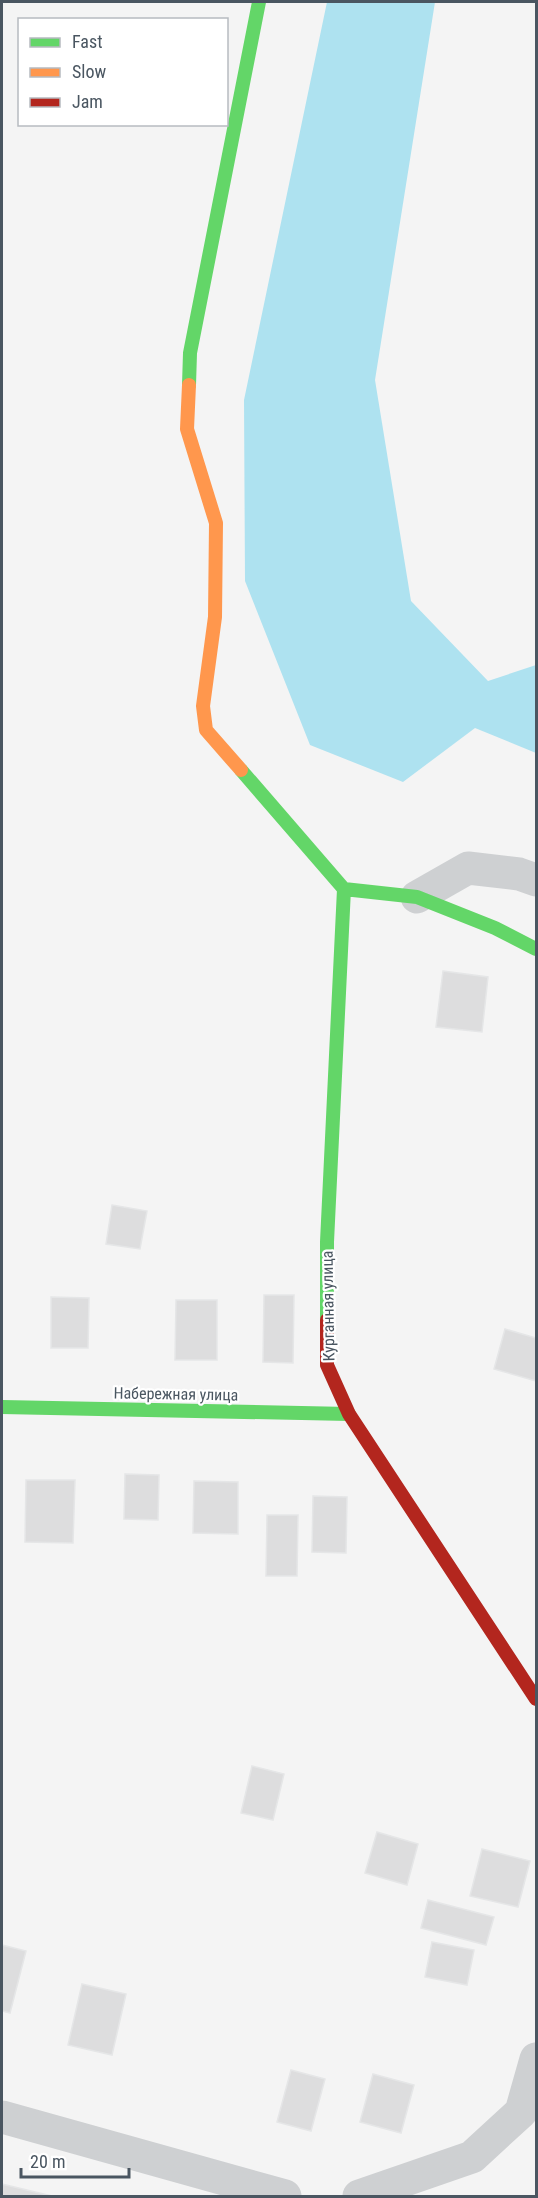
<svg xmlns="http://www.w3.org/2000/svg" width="538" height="2198" viewBox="0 0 538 2198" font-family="'Roboto Condensed',sans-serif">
<rect width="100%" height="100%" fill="#f4f4f4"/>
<!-- water -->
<path fill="#aee2f0" d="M327,2H435L375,380L411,601L488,681L536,665V753L475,728L403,782L310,745L245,581L244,400Z"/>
<!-- building -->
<path fill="#ddddde" stroke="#e5e6e7" stroke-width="1.5" d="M443,971L488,977L482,1032L436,1027Z
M112,1205L147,1211L140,1249L106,1244Z
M264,1295H294L293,1363L263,1362Z
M51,1297L89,1298L88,1348H51Z
M176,1300H217V1360H175Z
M505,1329L536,1338V1381L494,1369Z
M125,1474L159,1475L158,1520L124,1519Z
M26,1480H75L73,1543L25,1542Z
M194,1481L238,1482V1534L193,1533Z
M313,1496L347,1497L346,1553L312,1552Z
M267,1515H298L297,1576H266Z
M252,1766L284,1774L273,1820L241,1813Z
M377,1832L418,1844L407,1885L365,1873Z
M482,1849L530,1861L518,1907L470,1896Z
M428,1900L494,1917L486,1945L421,1928Z
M432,1942L474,1950L467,1985L425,1977Z
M2,1945L26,1951L10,2013L2,2011Z
M82,1984L126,1994L112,2055L68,2045Z
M291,2070L325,2079L311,2131L277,2122Z
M373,2074L414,2085L401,2133L360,2122Z
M2,2184L52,2196H2Z"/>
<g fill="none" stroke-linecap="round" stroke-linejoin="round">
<!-- street -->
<path stroke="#ced0d2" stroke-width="33" d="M417,897L468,868L519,874L536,880
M2,2117L285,2196
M359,2196L472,2157L521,2112L536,2059"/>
<!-- fast -->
<path stroke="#63d668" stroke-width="14" d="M189,385L190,353L259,2
M241,770L344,889L417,897L495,928L536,949
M327,1320V1242L344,889
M2,1407L349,1414"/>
<!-- slow -->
<path stroke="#ff974d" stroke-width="14" d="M189,385L187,429L216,523L215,617L203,706L206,730L241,770"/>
<!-- jam -->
<path stroke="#b3261e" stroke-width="14" d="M327,1320V1365L349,1414L536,1699"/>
</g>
<g text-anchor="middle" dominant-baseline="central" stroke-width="4.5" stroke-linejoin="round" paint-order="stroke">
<!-- street labels -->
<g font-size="16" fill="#4a5661" stroke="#fff">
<text transform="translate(328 1306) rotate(-91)">Курганная улица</text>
<text transform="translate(176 1394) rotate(1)">Набережная улица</text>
</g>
</g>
<!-- border -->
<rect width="538" height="2198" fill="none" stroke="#4a5661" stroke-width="6"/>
<!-- legend -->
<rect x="18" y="18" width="210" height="108" fill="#ffffff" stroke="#b7bbc0" stroke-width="1.5"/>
<rect x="30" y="38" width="30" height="9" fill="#63d668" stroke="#b7bbc0" stroke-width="1.5"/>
<text x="72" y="48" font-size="18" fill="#4a5661">Fast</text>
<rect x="30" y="68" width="30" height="9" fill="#ff974d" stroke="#b7bbc0" stroke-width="1.5"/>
<text x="72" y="78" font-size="18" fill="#4a5661">Slow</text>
<rect x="30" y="98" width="30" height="9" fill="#b3261e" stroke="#b7bbc0" stroke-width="1.5"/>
<text x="72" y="108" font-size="18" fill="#4a5661">Jam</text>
<!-- scale -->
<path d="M21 2168v9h108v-9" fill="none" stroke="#4a5661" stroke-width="3"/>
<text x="30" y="2168" font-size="18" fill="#4a5661" stroke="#ffffff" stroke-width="4.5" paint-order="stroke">20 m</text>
</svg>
